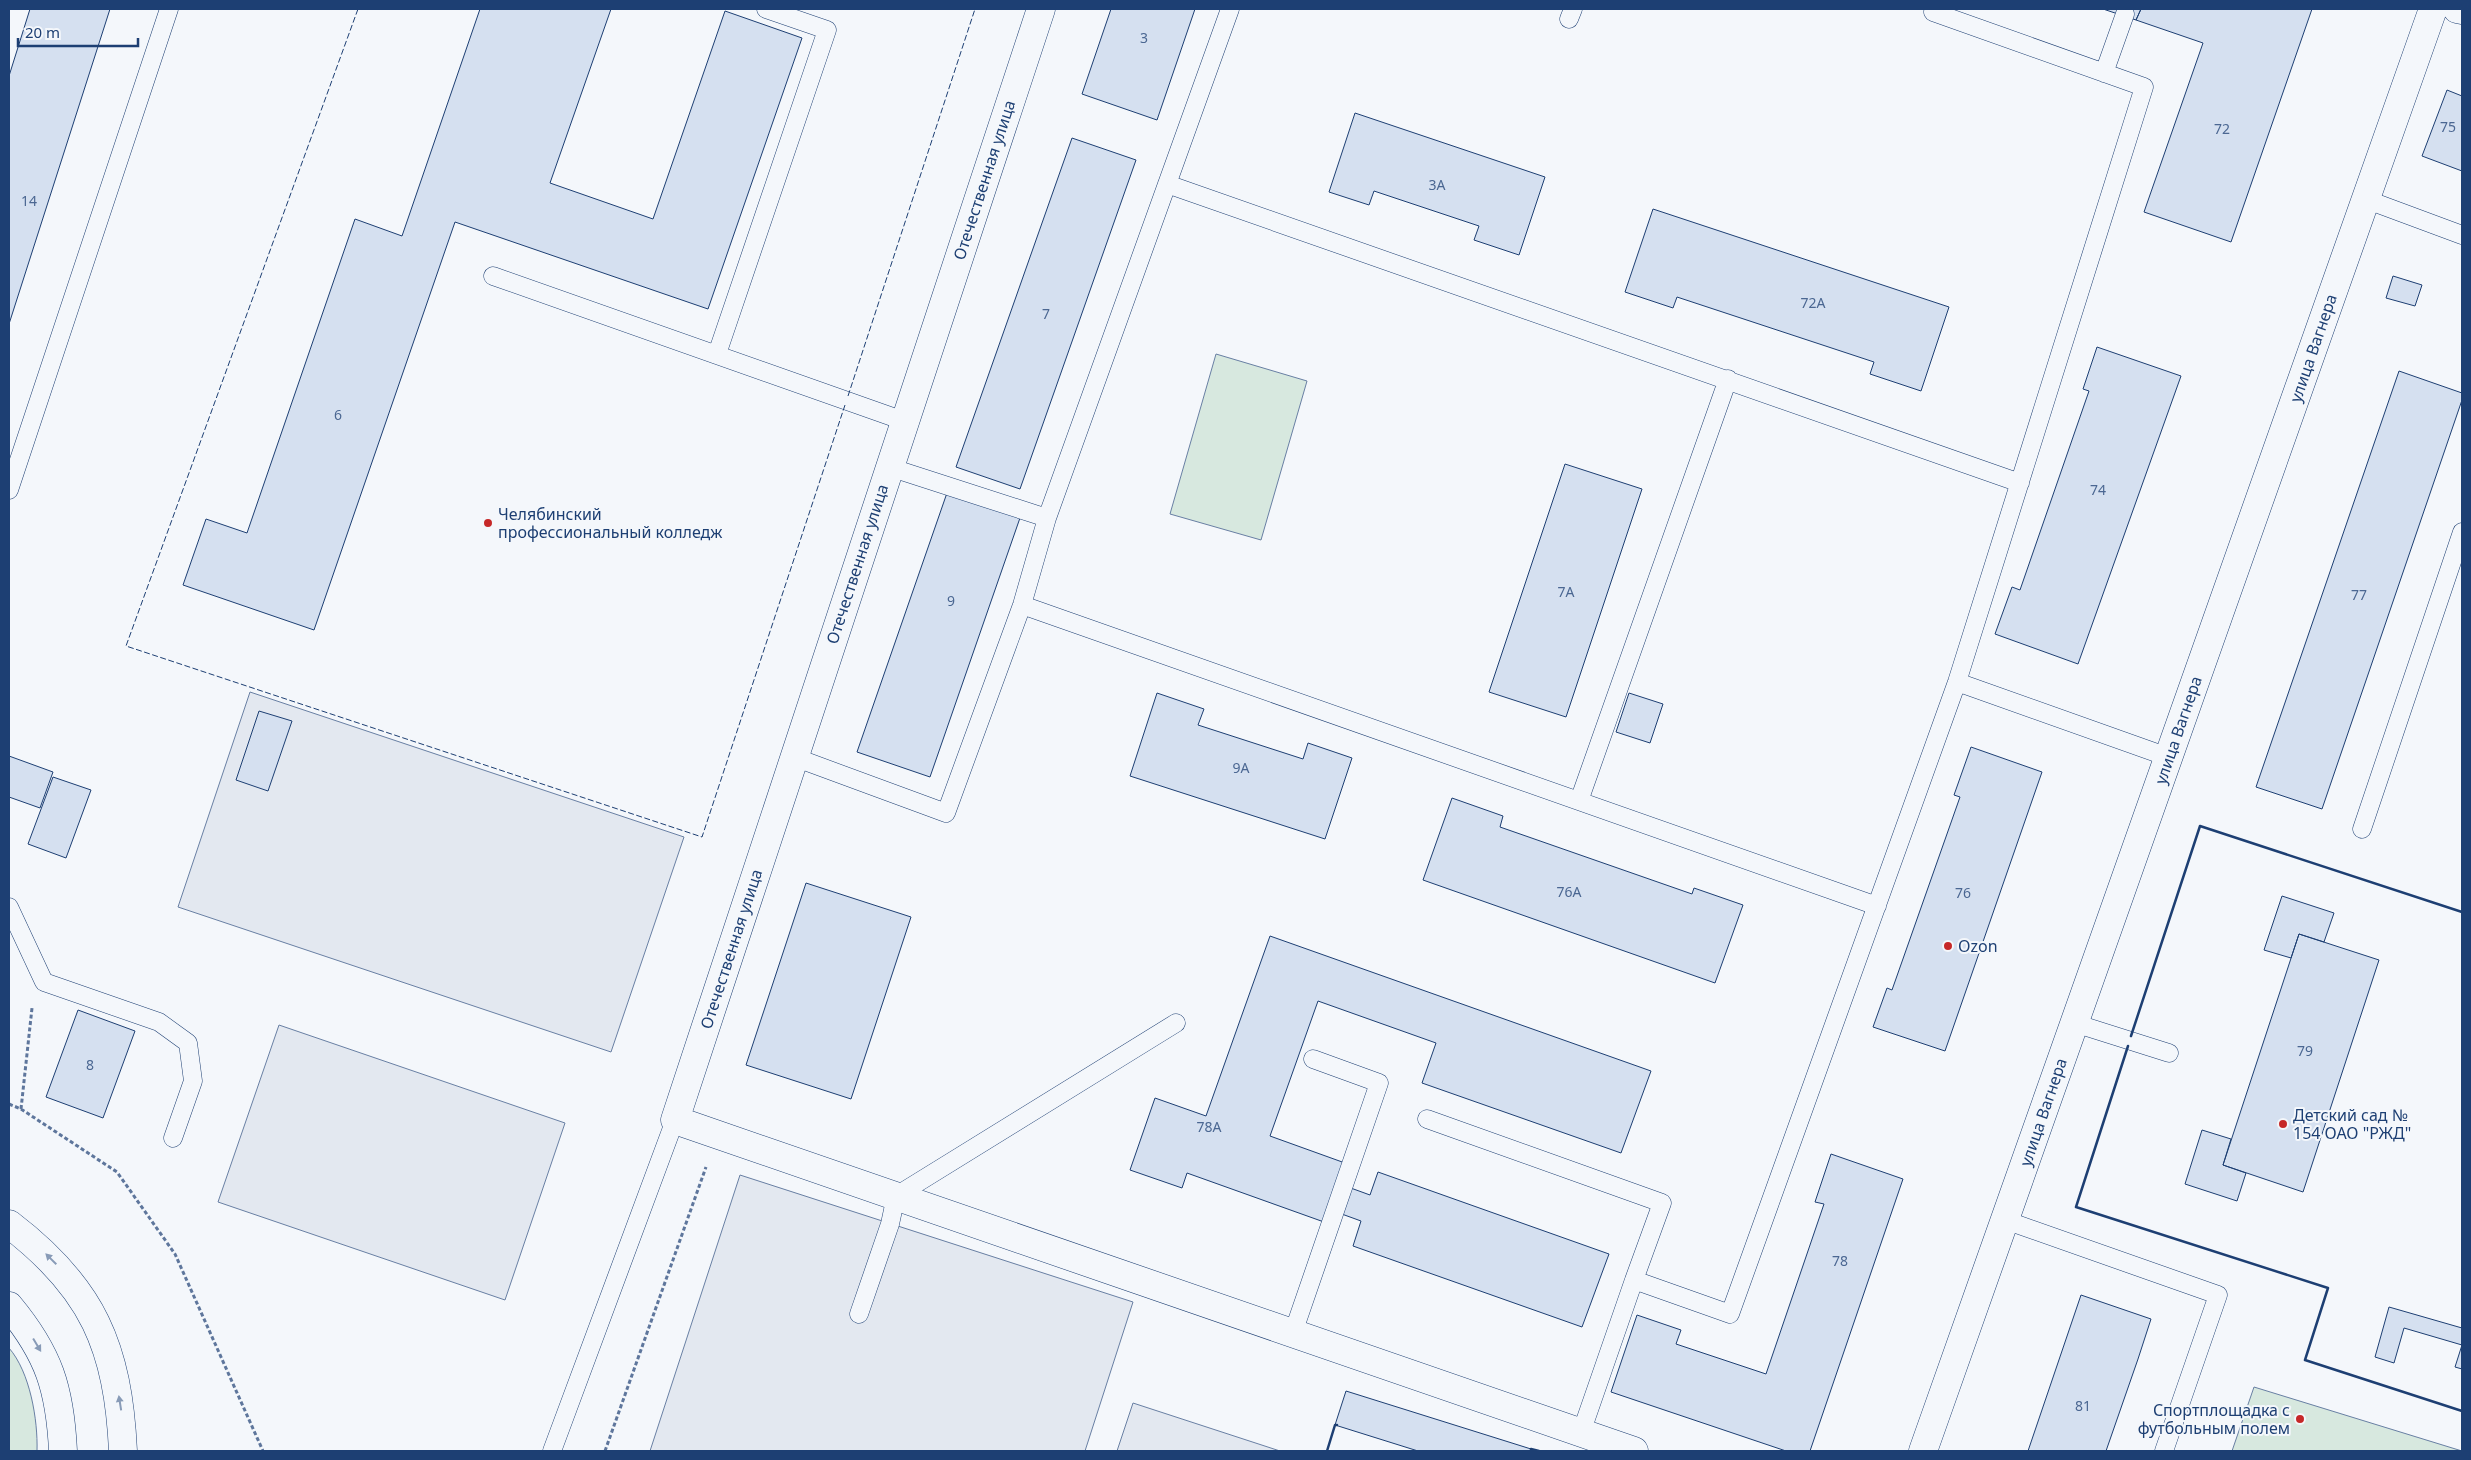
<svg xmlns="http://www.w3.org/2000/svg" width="2471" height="1460" viewBox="0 0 2471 1460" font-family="'Noto Sans',sans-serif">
<rect width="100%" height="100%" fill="#f4f7fb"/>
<!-- green -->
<path fill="#d7e8df" stroke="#687fa3" d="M1216,354L1307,381L1261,540L1170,514Z
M9,1348C30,1372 38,1420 37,1451H9Z
M2254,1387L2462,1451H2232Z"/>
<!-- parking -->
<path fill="#e3e8f0" stroke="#687fa3" d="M250,692L684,837L611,1052L178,907Z
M279,1025L565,1123L505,1300L218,1202Z
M740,1175L1133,1302L1085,1451H650Z
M1133,1403L1280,1451H1117Z"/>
<!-- building -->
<path fill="#d5e0f0" stroke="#1d3f73" d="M30,9H110L9,324V76Z
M480,9H611L550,183L653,219L725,11L802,38L708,309L455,222L314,630L183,585L206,519L247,533L355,219L402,236Z
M1111,9H1195L1157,120L1082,94Z
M2103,9H2141L2136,20Z
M2141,9H2312L2231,242L2144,212L2203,43L2136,20Z
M2447,90L2462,96V171L2422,156Z
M1355,113L1545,177L1519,255L1474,240L1479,226L1374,191L1369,205L1329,192Z
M1072,138L1136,160L1020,489L956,467Z
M1653,209L1949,307L1921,391L1870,374L1874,362L1677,297L1673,308L1625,292Z
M2393,276L2422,285L2415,306L2386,298Z
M2097,347L2181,376L2078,664L1995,634L2012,587L2020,590L2089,391L2083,389Z
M2399,371L2462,393V400L2322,809L2256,787Z
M1565,464L1642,489L1566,717L1489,692Z
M948,490L1021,515L930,777L857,752Z
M1157,693L1204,709L1198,725L1303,759L1308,743L1352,758L1325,839L1130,776Z
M1629,693L1663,704L1650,743L1616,732Z
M259,711L292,721L268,791L236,780Z
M1971,747L2042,772L1945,1051L1873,1027L1887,988L1892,990L1960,797L1954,795Z
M9,756L53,772L40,808L9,797Z
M53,777L91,790L66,858L28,844Z
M1452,798L1503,816L1500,827L1692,894L1694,888L1743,905L1715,983L1423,880Z
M806,883L911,917L851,1099L746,1065Z
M2282,896L2334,913L2324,942L2299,934L2291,958L2264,950Z
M2299,934L2379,960L2303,1192L2223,1165Z
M1270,936L1651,1071L1621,1153L1422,1083L1436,1043L1318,1001L1270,1136L1345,1163L1337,1183L1370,1195L1378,1172L1609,1254L1582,1327L1353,1246L1361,1221L1328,1209L1324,1222L1187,1173L1182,1188L1130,1170L1155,1098L1206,1116Z
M78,1010L135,1031L103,1118L46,1097Z
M2202,1130L2231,1139L2223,1165L2246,1173L2237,1201L2185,1184Z
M1831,1154L1903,1179L1810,1451H1786L1611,1392L1637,1315L1681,1330L1676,1344L1766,1374L1824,1204L1815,1202Z
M2081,1295L2151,1319L2138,1359L2106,1451H2028Z
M2389,1307L2462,1328V1369L2455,1367L2462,1345L2404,1328L2394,1363L2375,1357Z
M1346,1391L1531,1449V1451H1418L1335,1425Z"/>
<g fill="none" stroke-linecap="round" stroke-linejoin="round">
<!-- lane casing -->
<g stroke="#1d3f73" stroke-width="19">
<path id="lane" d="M1569,19L1573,9
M2104,73L2125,14
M1167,184L2020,483
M2365,199L2462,235
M493,276L904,421
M717,354L827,30L766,9
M889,467L1047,518
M9,490L169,9
M1022,605L1877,906
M1957,682L2168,757
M794,757L946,813L1022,605L1047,518L1230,9
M1579,801L1728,379
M2362,829L2462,532
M9,907L44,982L159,1022L188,1043L193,1081L173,1138
M2074,1023L2169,1053
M1427,1119L1662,1203L1634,1280
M2005,1220L2218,1295L2164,1451
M859,1314L890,1224L896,1196L1176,1023
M1293,1333L1379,1083L1313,1059
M1581,1433L1634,1280L1730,1314L1957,682L2144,87L1933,12
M552,1451L675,1120"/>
</g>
<!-- street casing -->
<g stroke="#1d3f73" stroke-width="29">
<path id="street" d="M1041,9L675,1120L1634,1451
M2457,9L2462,10
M1923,1451L2433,9"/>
</g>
<!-- secondary casing -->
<g stroke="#1d3f73" stroke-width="29">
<path id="secondary" d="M9,1224C93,1288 118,1347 123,1451"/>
</g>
<!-- primary casing -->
<g stroke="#1d3f73" stroke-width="29">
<path id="primary" d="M9,1306C49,1354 60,1389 63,1451"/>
</g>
<!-- path -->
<path stroke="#5e769c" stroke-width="3" stroke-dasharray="4 2.5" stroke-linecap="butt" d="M9,1104L21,1109L117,1172L175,1254L263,1451
M21,1109L32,1008
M605,1451L706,1167"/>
<!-- lane -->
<use href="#lane" stroke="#f4f7fb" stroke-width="18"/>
<!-- street -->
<use href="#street" stroke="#f4f7fb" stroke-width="28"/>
<!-- secondary -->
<use href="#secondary" stroke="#f4f7fb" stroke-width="28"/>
<!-- primary -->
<use href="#primary" stroke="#f4f7fb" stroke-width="28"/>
<!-- fence -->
<path stroke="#1d3f73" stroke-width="1" stroke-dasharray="6 2.5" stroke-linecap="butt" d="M358,9L126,646L702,837L845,405
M848,396L975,9"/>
<!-- wall -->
<path stroke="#1d3f73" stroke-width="2.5" d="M2131,1036L2200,826L2462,912
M2128,1046L2076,1207L2328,1288L2305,1360L2462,1411
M1327,1451L1335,1425H1337
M1531,1451V1449L1539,1451"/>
</g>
<!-- one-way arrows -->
<defs><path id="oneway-solid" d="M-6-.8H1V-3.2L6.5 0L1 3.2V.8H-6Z" transform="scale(1.25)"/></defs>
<g fill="#889bb7">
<use href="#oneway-solid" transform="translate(51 1259) rotate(-135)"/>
<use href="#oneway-solid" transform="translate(37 1345) rotate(59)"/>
<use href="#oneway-solid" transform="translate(120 1403) rotate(-99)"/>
</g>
<!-- markers -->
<g fill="#c62828" stroke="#f4f7fb" stroke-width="2">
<circle cx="488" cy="523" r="5"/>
<circle cx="1948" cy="946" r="5"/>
<circle cx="2283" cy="1124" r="5"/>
<circle cx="2300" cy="1419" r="5"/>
</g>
<g text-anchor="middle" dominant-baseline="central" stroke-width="4" stroke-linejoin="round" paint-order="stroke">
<!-- number labels -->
<g font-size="14" fill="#4b6792">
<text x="1144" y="37">3</text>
<text x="2448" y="126">75</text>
<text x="2222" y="128">72</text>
<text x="1437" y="184">3А</text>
<text x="29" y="200">14</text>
<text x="1813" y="302">72А</text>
<text x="1046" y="313">7</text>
<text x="338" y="414">6</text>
<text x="2098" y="489">74</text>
<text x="1566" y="591">7А</text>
<text x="2359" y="594">77</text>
<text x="951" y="600">9</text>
<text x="1241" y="767">9А</text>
<text x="1569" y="891">76А</text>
<text x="1963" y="892">76</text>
<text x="2305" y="1050">79</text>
<text x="90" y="1064">8</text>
<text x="1209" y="1126">78А</text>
<text x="1840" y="1260">78</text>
<text x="2083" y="1405">81</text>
</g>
<!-- street labels -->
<g font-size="16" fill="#1d3f73" stroke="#f4f7fb">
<text transform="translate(984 180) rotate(-72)">Отечественная улица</text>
<text transform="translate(2313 348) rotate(-71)">улица Вагнера</text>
<text transform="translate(857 564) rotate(-72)">Отечественная улица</text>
<text transform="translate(2178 730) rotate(-71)">улица Вагнера</text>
<text transform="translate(731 949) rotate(-72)">Отечественная улица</text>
<text transform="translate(2043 1112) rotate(-71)">улица Вагнера</text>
</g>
<!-- poi labels -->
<g font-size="16" fill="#1d3f73" stroke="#f4f7fb" text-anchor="start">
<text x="498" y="514">Челябинский<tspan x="498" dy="18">профессиональный колледж</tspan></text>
<text x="1958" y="946">Ozon</text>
<text x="2293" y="1115">Детский сад №<tspan x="2293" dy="18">154 ОАО "РЖД"</tspan></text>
<text x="2290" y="1410" text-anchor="end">Спортплощадка с<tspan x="2290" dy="18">футбольным полем</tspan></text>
</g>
</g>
<!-- border -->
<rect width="2471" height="1460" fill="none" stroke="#1d3f73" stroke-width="20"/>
<!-- scale -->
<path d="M18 38v8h120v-8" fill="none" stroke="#1d3f73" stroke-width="2.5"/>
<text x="25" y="38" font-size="15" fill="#1d3f73" stroke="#f4f7fb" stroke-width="4" paint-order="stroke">20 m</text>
</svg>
